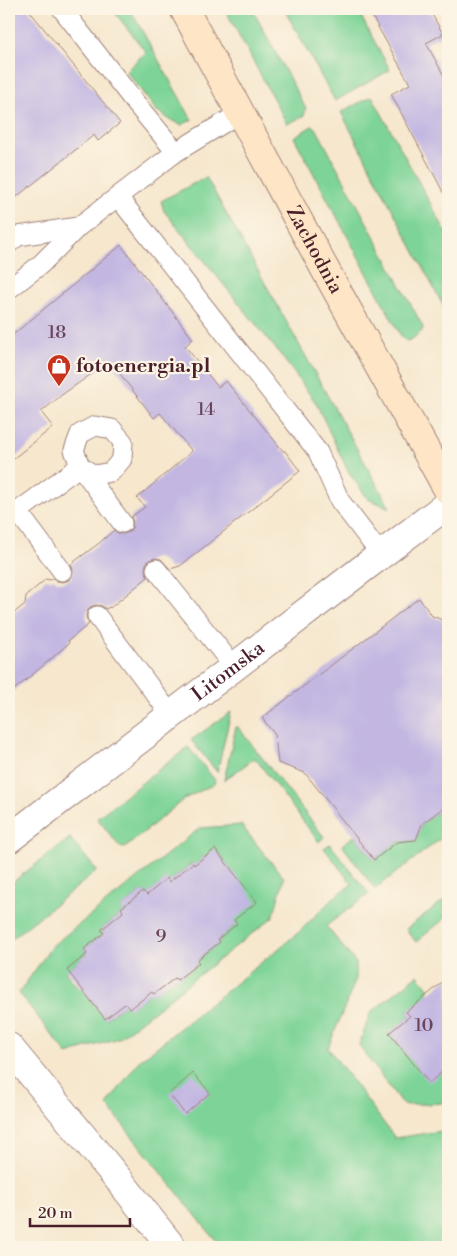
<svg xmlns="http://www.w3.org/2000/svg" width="457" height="1256" viewBox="0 0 457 1256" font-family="'Libre Bodoni',serif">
<rect width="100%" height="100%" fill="#fcf5e5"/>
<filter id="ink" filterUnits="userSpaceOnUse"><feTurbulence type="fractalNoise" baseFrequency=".02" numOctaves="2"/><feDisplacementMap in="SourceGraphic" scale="10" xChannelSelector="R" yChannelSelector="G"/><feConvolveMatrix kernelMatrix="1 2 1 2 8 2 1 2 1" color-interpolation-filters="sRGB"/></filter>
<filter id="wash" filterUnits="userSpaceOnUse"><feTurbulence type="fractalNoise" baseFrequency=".0096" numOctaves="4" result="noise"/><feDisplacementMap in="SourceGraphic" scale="20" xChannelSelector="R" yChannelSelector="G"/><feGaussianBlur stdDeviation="1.12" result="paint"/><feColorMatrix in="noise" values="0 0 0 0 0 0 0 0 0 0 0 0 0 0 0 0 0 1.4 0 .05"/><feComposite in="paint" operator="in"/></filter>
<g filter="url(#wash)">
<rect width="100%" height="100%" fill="#f6e7cd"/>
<!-- green -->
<path fill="#7ed498" stroke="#647a62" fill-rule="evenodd" d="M112,9H130L192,120L181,125L169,119L156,110L126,71L146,52Z
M225,9H252L306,109L304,116L287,124Z
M284,9H357L390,70L335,101Z
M372,96L448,236V315L341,112Z
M312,126L316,128L423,327L422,331L412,339L407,341L402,338L294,137Z
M206,177L390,508L368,499L348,471L316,403L280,354L164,211L161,201Z
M231,712L217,772L191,740Z
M236,727H238L324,837L319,842L255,758L224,780Z
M188,747L215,780L214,784L184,799L125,848L120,847L97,818Z
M448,804V833L375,889L342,845L354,836L374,860L397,842L416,840L422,824Z
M241,825L284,878L273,917L119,1038L67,1054L19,993L52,946L200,828ZM215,849L231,869L234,920L237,924L218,939L220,942L197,960L198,963L177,980L175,978L154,994L152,992L130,1009L125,1004L106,1019L91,1001L90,981L79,989L65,972L87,954L84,949L104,933L101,930L123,912L121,908L143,891L147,895L167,879L169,882L192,863L194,865Z
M70,838L97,871L9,941V885Z
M330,844L369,894L326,926L356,963V979L328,1048L395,1138L448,1130V1235L433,1247H221L107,1105L138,1062L298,933L332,899L352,884L324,848Z
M448,897V916L416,942L406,929Z
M418,975L429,989L426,991L428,995L406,1012L410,1016L389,1033L429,1082L448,1067V1098L442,1103L403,1105L359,1046L370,1013Z"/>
<g id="blocks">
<!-- building -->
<path fill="#c3b7e2" d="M9,9H28L120,123L98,141L94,135L9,203Z
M368,9H429L443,34L426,43L448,83V201L391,94L410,84Z
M121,245L193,339L185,346L218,387L226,381L283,451H285L300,471L180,566L170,569L161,559L155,558L149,560L146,564L145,570L148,577L110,608L109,607L106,609L102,606L96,605L90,607L87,612L86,617L89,624L68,641L69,643L44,665L9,694V617L25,604L26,596L46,579L50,580L53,578L57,581L63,582L69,580L72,576L73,570L71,564L98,544L114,530L118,533L123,534L129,532L132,528L133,522L131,517L145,507L137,498L192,451L160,413L154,418L110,361L63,394L41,412L53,427L9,462V338Z
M419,598L432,616L448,622V804L422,824L416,840L397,842L374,860L305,773L278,763L275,735L262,718Z
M215,849L257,902L234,920L237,924L218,939L220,942L197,960L199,963L177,980L175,978L154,994L152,992L130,1009L125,1004L105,1019L67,970L87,954L84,949L104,933L101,930L123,912L121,908L143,891L147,895L167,878L169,882L193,863L194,865Z
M448,978V1067L429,1083L389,1033L410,1016L406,1012Z
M193,1073L210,1093L185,1114L169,1094Z"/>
</g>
</g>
<g filter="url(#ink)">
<use href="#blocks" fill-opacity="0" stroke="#a0837c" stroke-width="1"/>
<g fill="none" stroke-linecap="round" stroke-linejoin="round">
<!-- lane casing -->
<g stroke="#a0837c" stroke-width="21">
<path id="lane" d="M62,9L137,105L176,152
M118,197L318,452L340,501L381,555
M9,243L18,236L78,227L176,152L240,113
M9,289L40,265L78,227
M95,426L112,429L123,442L122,459L111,472L94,475L80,466L74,450L80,434Z
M18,512L62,571
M9,518L80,466L122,523
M156,569L234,667
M97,616L171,715"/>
</g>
<!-- street casing -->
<g stroke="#a0837c" stroke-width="30">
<g id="street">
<path id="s1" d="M9,839L361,570L448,504"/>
<path d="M9,1047L119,1180L172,1247"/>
</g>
</g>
<!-- secondary casing -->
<g stroke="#a0837c" stroke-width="30">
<g id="secondary">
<path id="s2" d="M184,9L327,273L448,490"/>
</g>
</g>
<!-- lane -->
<use href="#lane" stroke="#fff" stroke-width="19"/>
<!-- street -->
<use href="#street" stroke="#fff" stroke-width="28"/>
<!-- secondary -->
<use href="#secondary" stroke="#fde5c5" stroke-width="28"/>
</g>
</g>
<!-- icons -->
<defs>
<g id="shop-pin" transform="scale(1.25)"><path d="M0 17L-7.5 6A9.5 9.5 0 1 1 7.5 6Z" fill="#c8321e" stroke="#fcf5e5"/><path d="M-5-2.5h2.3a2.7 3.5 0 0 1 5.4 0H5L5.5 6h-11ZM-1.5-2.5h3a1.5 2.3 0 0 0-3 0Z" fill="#fff"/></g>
</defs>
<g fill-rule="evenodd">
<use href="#shop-pin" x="59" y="366"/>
</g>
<g text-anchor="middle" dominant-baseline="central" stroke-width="4.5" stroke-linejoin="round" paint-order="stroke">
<!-- number labels -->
<g font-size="18" fill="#684559">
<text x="57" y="332">18</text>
<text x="206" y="409">14</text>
<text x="161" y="936">9</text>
<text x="424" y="1025">10</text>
</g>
<!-- street labels -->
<g font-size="20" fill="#4a1f2b" stroke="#fcf5e5">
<text stroke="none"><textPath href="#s2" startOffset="274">Zachodnia</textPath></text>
<text stroke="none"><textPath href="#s1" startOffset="276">Litomska</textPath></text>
</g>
<!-- poi labels -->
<g font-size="20" font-weight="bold" fill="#4a1f2b" stroke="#fcf5e5" text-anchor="start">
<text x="76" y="366">fotoenergia.pl</text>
</g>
</g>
<!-- margin -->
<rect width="457" height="1256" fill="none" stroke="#fcf5e5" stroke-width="30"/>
<!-- scale -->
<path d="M30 1218v8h100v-8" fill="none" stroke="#4a1f2b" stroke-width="2.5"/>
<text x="38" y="1218" font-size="15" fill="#4a1f2b" stroke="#fcf5e5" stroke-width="4" paint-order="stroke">20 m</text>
</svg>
